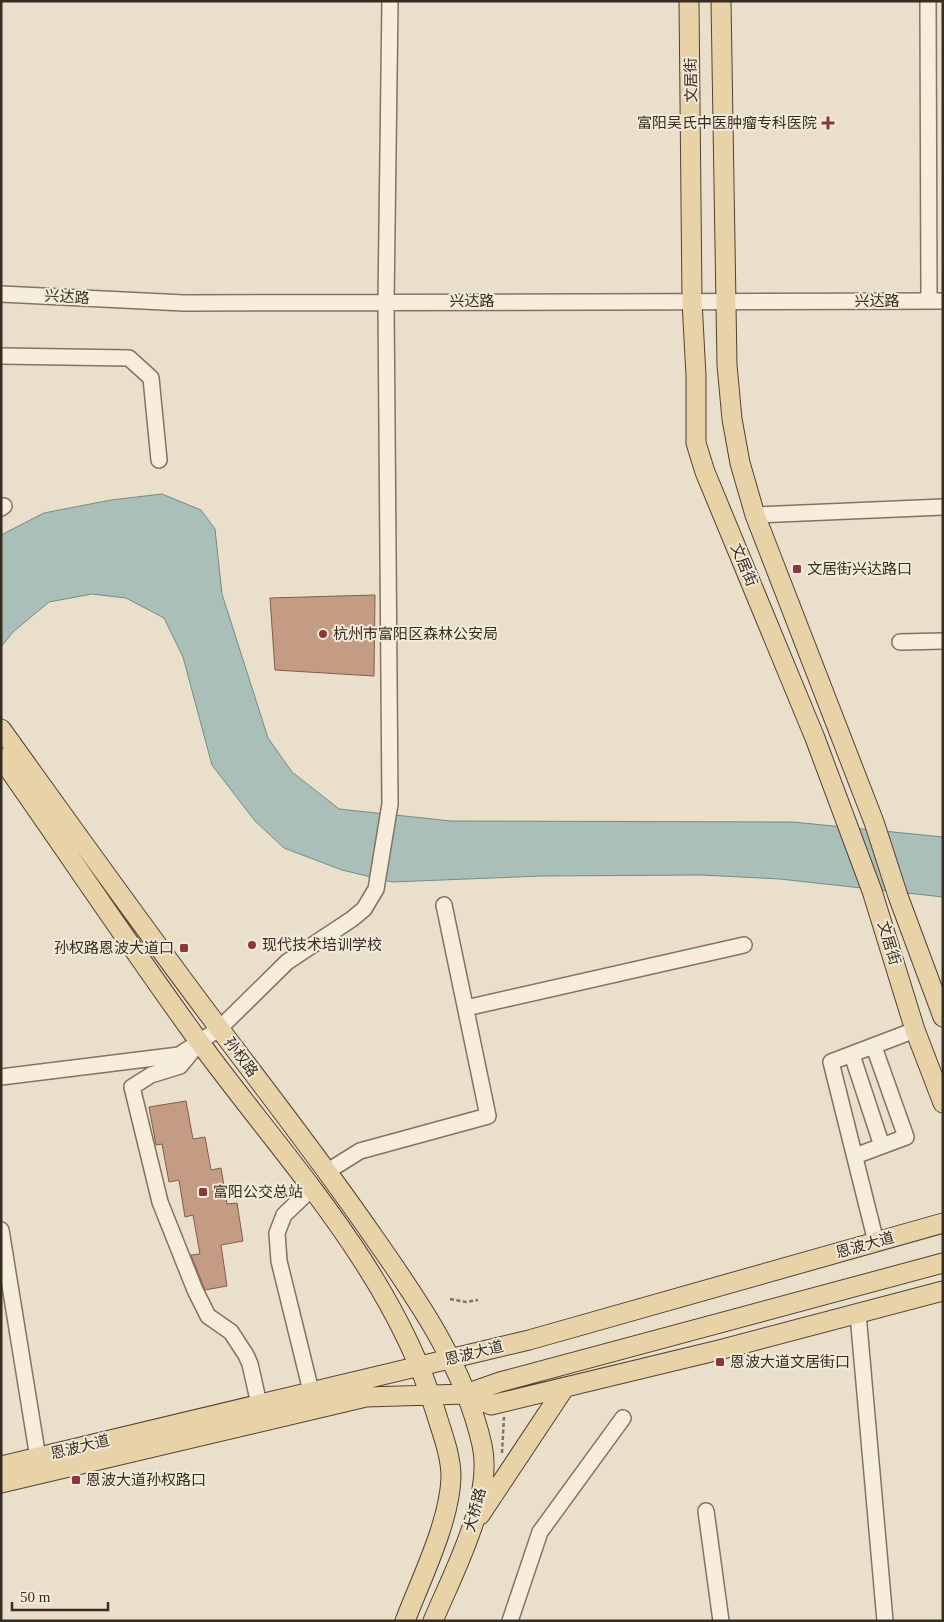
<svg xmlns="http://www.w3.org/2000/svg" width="944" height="1622" viewBox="0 0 944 1622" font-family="'Times New Roman','Noto Sans SC',serif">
<rect width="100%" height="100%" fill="#eadfca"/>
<!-- water -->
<path fill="#aabfb8" stroke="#718d85" d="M162,494L201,510L215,529L222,594L268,738L292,772L339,809L451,821L793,822L943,837V897L780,879L701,875L542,876L392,882L342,870L284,848L255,821L212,765L183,657L164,618L126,598L92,594L49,602L13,632L1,647V535L44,513L111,500Z"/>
<!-- building -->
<path fill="#c49c84" stroke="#815d49" d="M375,595L374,676L275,670L270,598Z
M186,1101L193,1139L205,1137L211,1170L221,1168L227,1204L237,1203L243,1241L221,1245L227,1286L205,1290L191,1255L200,1254L193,1215L185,1217L179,1180L169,1182L162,1144L156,1145L149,1107Z"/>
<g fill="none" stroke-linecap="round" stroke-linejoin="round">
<!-- minor casing -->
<g stroke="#857260" stroke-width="18">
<path id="minor" d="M928,1L929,301
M1,294L184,303L943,301
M1,356L129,358L151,378L159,460
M1,508L4,506
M755,515L943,507
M900,642L943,641
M466,1008L744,945
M194,1049L180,1066L151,1075L132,1087L160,1202L195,1290L208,1316L231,1332L246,1355L250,1364L259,1404
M852,1055L882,1146
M1,1077L179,1055L219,1029L287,962L352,919L364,909L376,889L390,804L386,302L390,1
M855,1156L906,1137L874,1047
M328,1171L360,1151L488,1116L444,905
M1,1230L38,1458
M876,1242L831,1062L915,1030
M858,1314L885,1621
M311,1391L279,1261L277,1233L284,1215L311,1189
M706,1511L721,1621
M510,1621L540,1532L623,1418"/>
</g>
<!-- major casing -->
<g stroke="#544134" stroke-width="21">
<path id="major" d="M689,1L692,301L696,376V443L705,472L815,738L872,891L915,1030L943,1103
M721,1L727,365L732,419L740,463L755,515L874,822L898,896L943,1017
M1,729C73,829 145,930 219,1028C271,1097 324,1165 373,1236C418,1300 465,1368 482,1445C494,1498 453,1573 433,1621
M1,758C66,850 129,945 195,1036C282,1156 392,1268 436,1413C442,1433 451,1455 451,1477C450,1521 421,1579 405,1621
M466,1394L491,1405L719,1350L943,1291
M1,1466L529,1340L943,1223
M1,1483L366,1397L466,1394L500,1382L943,1263
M480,1515L565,1387"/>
</g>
<!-- path -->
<path stroke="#857260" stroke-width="2.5" stroke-dasharray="4 2.5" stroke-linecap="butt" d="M450,1299L466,1302L478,1300
M502,1453L504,1417"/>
<!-- minor -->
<use href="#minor" stroke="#f6eddd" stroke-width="15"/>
<!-- major -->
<use href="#major" stroke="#e8d2a7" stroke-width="19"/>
</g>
<!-- markers -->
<g fill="#8d373b" stroke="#f2ead9" stroke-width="2">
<path d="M825.5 115.5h5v5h5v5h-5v5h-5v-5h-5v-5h5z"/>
<rect x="792" y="564" width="10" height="10" rx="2.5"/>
<circle cx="323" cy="634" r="5"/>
<circle cx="252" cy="945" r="5"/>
<rect x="179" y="943" width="10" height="10" rx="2.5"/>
<rect x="198" y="1187" width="10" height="10" rx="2.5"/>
<rect x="715" y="1357" width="10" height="10" rx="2.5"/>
<rect x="71" y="1475" width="10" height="10" rx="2.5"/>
</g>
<g text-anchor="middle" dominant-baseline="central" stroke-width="4" stroke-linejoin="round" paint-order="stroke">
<!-- street labels -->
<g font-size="15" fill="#372c22" stroke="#f2ead9">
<text transform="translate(691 80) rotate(-91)">文居街</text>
<text transform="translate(67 297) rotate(3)">兴达路</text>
<text x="472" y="301">兴达路</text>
<text x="877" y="301">兴达路</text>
<text transform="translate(744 565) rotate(67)">文居街</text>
<text transform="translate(889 943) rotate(73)">文居街</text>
<text transform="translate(241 1057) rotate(53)">孙权路</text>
<text transform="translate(865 1245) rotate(-16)">恩波大道</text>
<text transform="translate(474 1353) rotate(-14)">恩波大道</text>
<text transform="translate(80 1447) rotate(-14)">恩波大道</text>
<text transform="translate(475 1510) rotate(-75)">大桥路</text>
</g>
<!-- poi labels -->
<g font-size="15" fill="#372c22" stroke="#f2ead9" text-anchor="start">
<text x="817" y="123" text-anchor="end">富阳吴氏中医肿瘤专科医院</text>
<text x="807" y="569">文居街兴达路口</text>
<text x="333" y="634">杭州市富阳区森林公安局</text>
<text x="262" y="945">现代技术培训学校</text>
<text x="174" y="948" text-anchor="end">孙权路恩波大道口</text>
<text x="213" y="1192">富阳公交总站</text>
<text x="730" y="1362">恩波大道文居街口</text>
<text x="86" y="1480">恩波大道孙权路口</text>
</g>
</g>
<!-- border -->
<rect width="944" height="1622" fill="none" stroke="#372c22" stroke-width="5"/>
<!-- scale -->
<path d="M12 1602v8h96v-8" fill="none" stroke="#372c22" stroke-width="2.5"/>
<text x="20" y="1602" font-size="15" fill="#372c22" stroke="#f2ead9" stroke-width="4" paint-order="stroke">50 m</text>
</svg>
